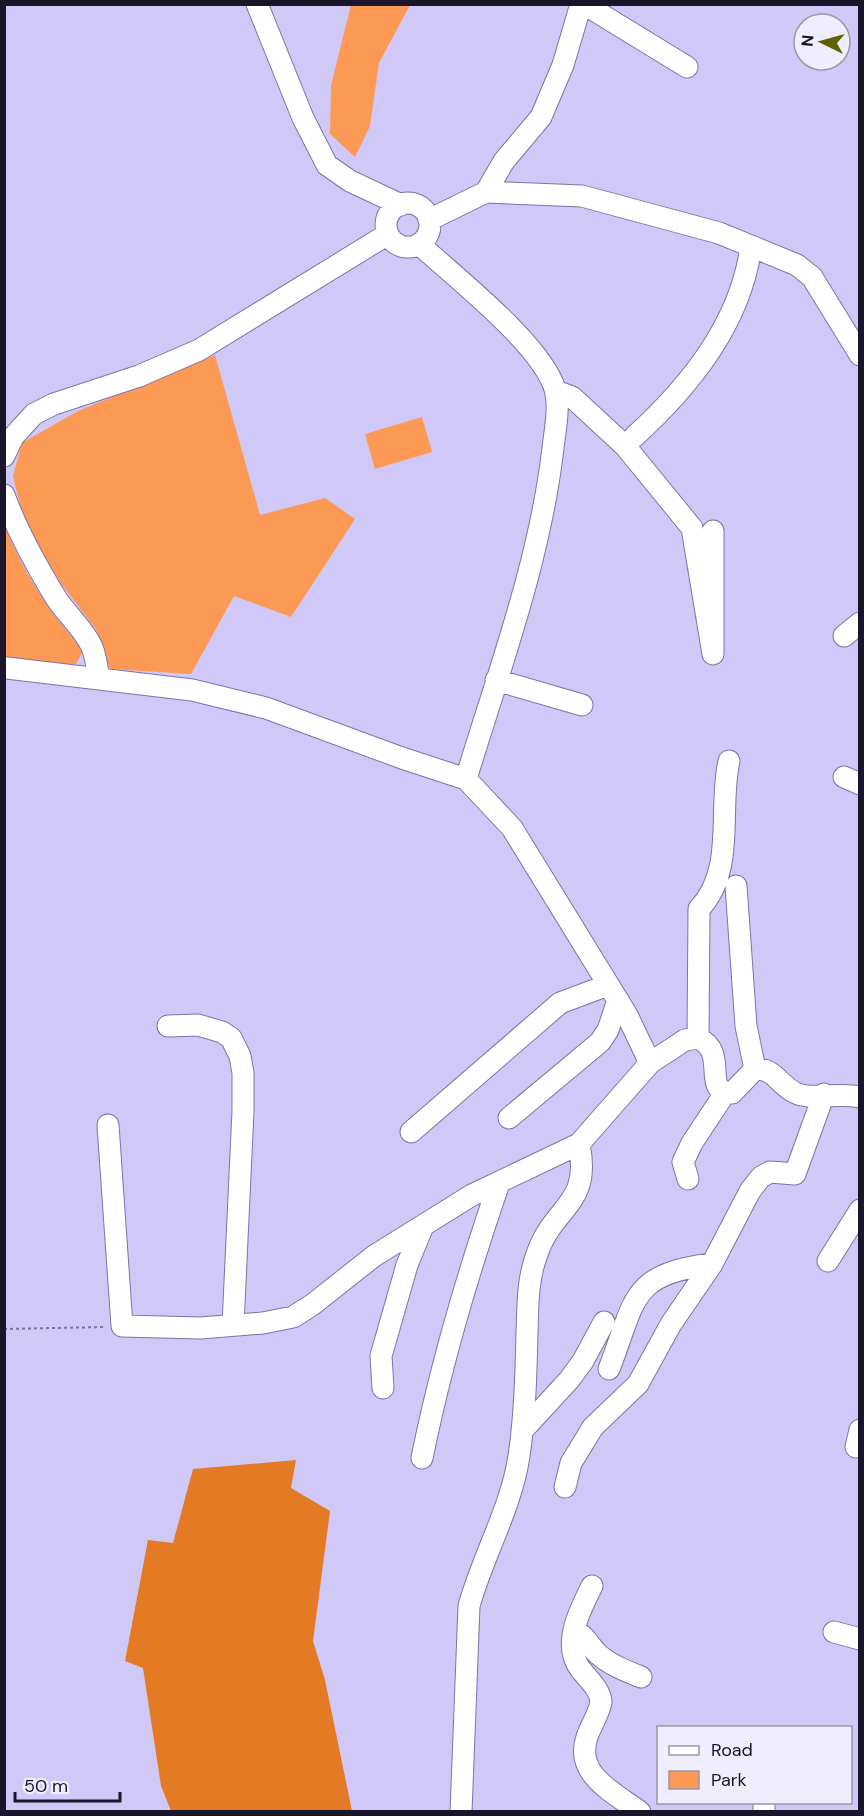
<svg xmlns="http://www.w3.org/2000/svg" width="864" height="1816" viewBox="0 0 864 1816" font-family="'DM Sans',sans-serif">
<rect width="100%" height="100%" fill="#d0c8f6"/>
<!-- green -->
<path fill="#fc9954" d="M351,5H410L379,63L370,126L355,157L330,134L331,86Z
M215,355L260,515L325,498L355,519L291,617L234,596L191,674L110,669L96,629L62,585L36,542L20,505L13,476L22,443L78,411Z
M422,417L432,452L375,469L365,434Z
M4,522C22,573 49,609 83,651L76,664L59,665L5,658Z"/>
<!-- forest -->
<path fill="#e47a24" d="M296,1460L291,1488L330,1511L313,1641L325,1680L352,1811H171L161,1786L143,1668L125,1661L148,1540L173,1543L193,1469Z"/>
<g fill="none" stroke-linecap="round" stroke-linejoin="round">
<!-- minor casing -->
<g stroke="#7e73a8" stroke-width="23">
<path id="minor" d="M257,4L303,118L327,165L350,181L401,205
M584,4L687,67
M486,192L504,161L541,117L563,65L581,4
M386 225a22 22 0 1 1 44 0a22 22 0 1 1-44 0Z
M429,220L486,192L582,196L719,233L797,265L812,277L860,355
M419,244C456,278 541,344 555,389C560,407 555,430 553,448C540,561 499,670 466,779
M556,391L572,397L625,446L692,528L713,654V531
M634,437C690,386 741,323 751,246
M4,456L13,437L34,414L54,404L139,376L199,350L388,234
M4,495C17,531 36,565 56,598C67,615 84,629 92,647C96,657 97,668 99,679
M844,636L860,623
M7,668L192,690L266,708L402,758L466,779L512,828L627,1015L650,1063
M496,680L582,705
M844,777L860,784
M736,886L746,1026L755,1069
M168,1026L198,1025L222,1032L231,1038L240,1056L243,1073V1111L233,1325
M698,1038L699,909C736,870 718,809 729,761
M509,1118L600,1042L608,1030L618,1000
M108,1125L122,1326L201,1328L263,1323L293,1317L312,1305L374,1256L472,1195L579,1144L650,1063L685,1040L698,1038C730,1053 700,1092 732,1093L755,1069C776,1068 779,1087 798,1094C815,1100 840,1092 860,1097
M411,1132L560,1003L608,985
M688,1179L683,1162L692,1143L725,1093
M828,1261L860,1210
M609,1369C636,1300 629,1274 712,1264
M383,1388L381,1356L407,1265L423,1226
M522,1431L569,1380L583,1361L604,1322
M856,1447L860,1430
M422,1458C441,1364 468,1273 499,1183
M565,1487L571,1463L593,1427L638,1384L671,1324L712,1264L750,1191L761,1177L770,1172L795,1174L824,1094
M592,1586C580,1610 561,1645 581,1670C589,1680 600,1689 601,1702C599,1714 591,1725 587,1737C574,1775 615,1793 640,1812
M574,1631C586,1635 589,1646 598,1654C610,1665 626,1671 641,1677
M834,1632L860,1639
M764,1805V1812
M461,1812L469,1606C483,1555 511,1509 519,1456C525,1415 526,1374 527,1333C528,1308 527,1282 536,1257C552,1205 592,1207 579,1144"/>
</g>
<!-- path -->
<path stroke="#7c7598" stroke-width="2" stroke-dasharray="3 3" stroke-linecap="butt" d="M4,1329L104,1327"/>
<!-- minor -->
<use href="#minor" stroke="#fff" stroke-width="21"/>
</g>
<!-- border -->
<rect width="864" height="1816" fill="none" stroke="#1a152a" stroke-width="12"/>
<!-- legend -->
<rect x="657" y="1726" width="195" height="78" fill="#f0edff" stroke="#9a97aa" stroke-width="1.5"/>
<rect x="669" y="1746" width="30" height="9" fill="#ffffff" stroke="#9a97aa" stroke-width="1.5"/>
<text x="711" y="1756" font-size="18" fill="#1a152a">Road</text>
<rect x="669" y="1771" width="30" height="18" fill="#fc9954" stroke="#9a97aa" stroke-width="1.5"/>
<text x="711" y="1786" font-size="18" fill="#1a152a">Park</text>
<!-- north arrow -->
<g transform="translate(822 42) rotate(275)"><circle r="28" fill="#f0edff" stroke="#9a97aa" stroke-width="1.5"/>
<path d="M0-4.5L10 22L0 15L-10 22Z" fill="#5d6300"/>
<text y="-9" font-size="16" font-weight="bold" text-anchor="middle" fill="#1a152a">N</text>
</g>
<!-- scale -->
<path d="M15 1792v9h105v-9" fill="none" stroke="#1a152a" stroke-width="3"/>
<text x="24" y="1792" font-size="18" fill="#1a152a" stroke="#f0edff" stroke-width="4.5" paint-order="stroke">50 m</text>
</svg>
